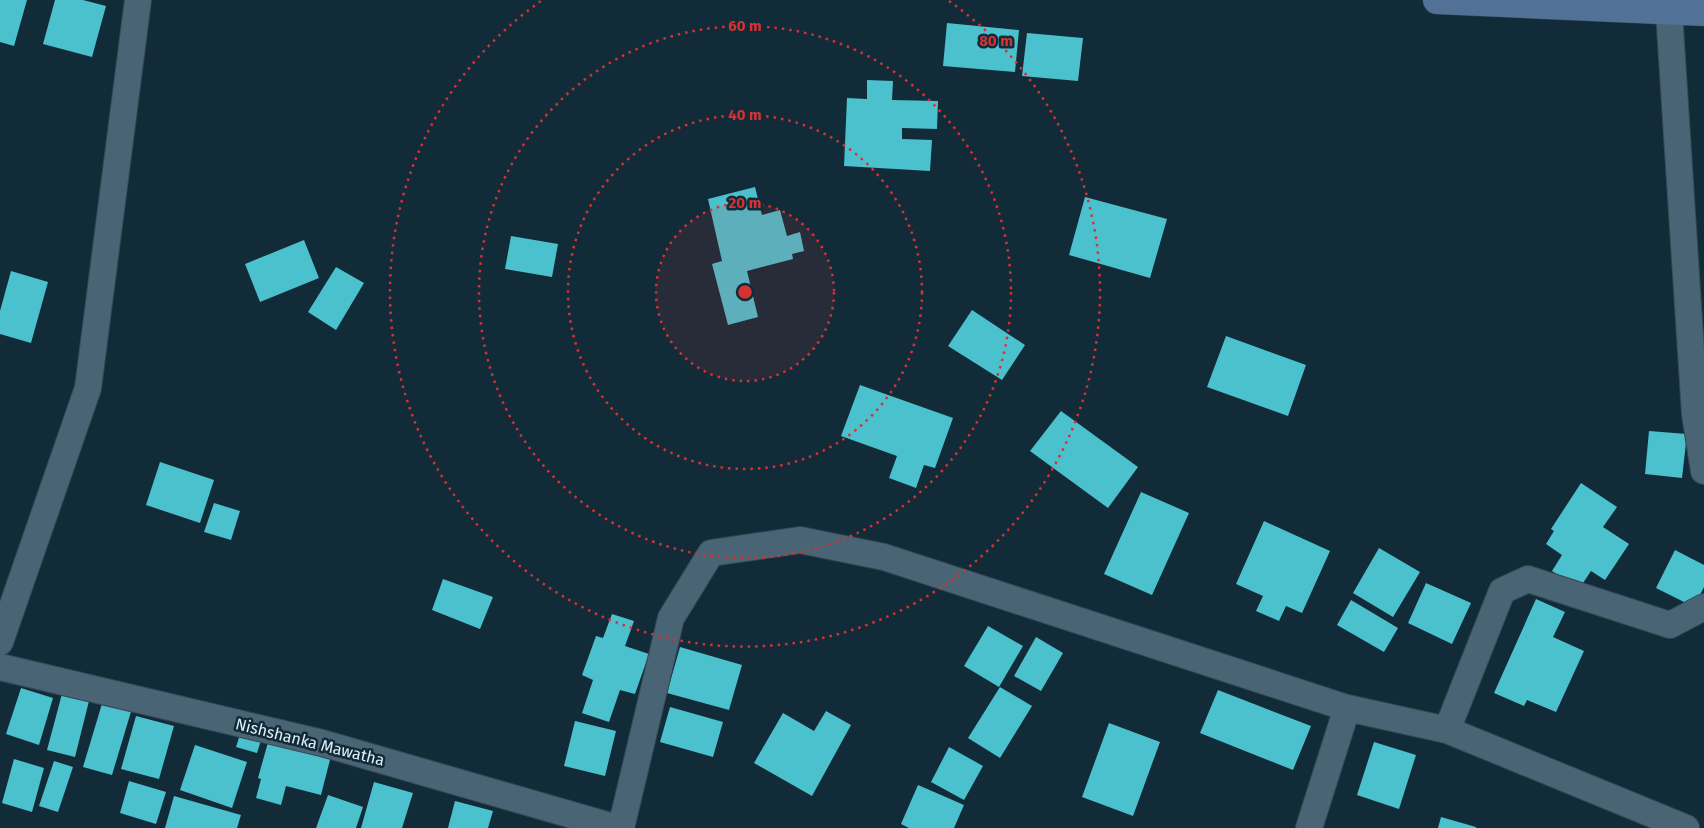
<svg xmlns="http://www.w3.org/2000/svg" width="1704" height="828" viewBox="0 0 1704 828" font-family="'Fira Sans',sans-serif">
<rect width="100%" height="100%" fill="#112b39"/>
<!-- building -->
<path fill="#4cc1ce" d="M0,0H27L14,46L0,42Z
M55,0H83L106,6L92,57L43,44Z
M947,23L1019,30L1015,72L943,66Z
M1027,33L1083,38L1078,81L1022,76Z
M867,80L893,81L892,100L938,101L937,129L902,128V139L932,140L930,171L844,166L847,98L867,99Z
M755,187L762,215L780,210L787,236L800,232L804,251L792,254L793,259L747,271L758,317L728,325L712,264L722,261L708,199Z
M1085,197L1167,219L1150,278L1069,255Z
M511,236L558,244L552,277L505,269Z
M304,240L319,278L260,302L245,264Z
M336,267L364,283L336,330L308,312Z
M11,271L48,282L31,343L0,334V311Z
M972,310L1025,345L1002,380L948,346Z
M1226,336L1306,365L1288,416L1207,387Z
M860,385L953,418L935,468L924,465L916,488L889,478L897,456L841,436Z
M1061,411L1138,467L1108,508L1030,451Z
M1649,431L1687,434L1682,478L1645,474Z
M160,462L214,480L200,523L146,505Z
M1581,483L1617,507L1603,527L1629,544L1605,580L1591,571L1579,589L1552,571L1562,555L1546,544L1554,531L1551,529Z
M1141,492L1189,513L1152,595L1104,574Z
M214,503L240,511L231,540L204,532Z
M1264,521L1330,551L1302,613L1286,606L1279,621L1256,611L1263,596L1236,584Z
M1379,548L1420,572L1393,617L1353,593Z
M1675,550L1704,565V587L1694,607L1656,588Z
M443,579L493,597L480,629L432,610Z
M1426,583L1471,603L1452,644L1408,623Z
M1536,599L1565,612L1553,637L1584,651L1556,712L1527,700L1524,706L1494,693Z
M1351,600L1398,628L1384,652L1337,625Z
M612,614L634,621L625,646L649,654L635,694L620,690L609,722L582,713L593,680L582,675L596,636L603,638Z
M988,626L1023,646L999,687L964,666Z
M1036,637L1063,653L1041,691L1014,676Z
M680,647L742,665L729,710L667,693Z
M1000,687L1032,706L1000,758L968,738Z
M21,688L53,698L39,745L6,734Z
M63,690L90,697L75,757L47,750Z
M1218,690L1311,726L1293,770L1200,733Z
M104,697L133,705L112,775L83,767Z
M670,707L723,722L713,757L660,742Z
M826,711L851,725L812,796L754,763L783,713L814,731Z
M136,716L174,726L159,779L121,769Z
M575,721L616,731L605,776L564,766Z
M1109,723L1160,742L1133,816L1082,797Z
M242,728L263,734L257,753L236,747Z
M270,735L332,752L321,795L286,786L281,805L256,798L261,779L258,778Z
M1374,742L1416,755L1399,809L1357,795Z
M195,745L247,762L232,808L180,790Z
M949,747L983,766L964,800L931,782Z
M14,759L44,768L32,812L2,803Z
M54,761L73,767L58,812L39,806Z
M129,781L166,792L156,824L120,813Z
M374,782L413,793L402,828H361Z
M918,785L964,805L954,828H909L901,824Z
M328,795L363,807L356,828H316Z
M174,796L241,815L237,828H165Z
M455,801L493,811L488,828H448Z
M1441,817L1476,827V828H1438Z"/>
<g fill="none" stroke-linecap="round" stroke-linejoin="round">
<!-- street casing -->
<g stroke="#364854" stroke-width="28">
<path id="street" d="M1669,12L1695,414L1704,471
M0,642L88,388L138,0
M0,667L322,743L617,828
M1447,730L1502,591L1528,579L1670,625L1704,607
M621,828L671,618L711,553L800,540L884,557L1347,708L1447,730L1686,828
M1309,828L1347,708"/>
</g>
<!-- secondary casing -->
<g stroke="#364854" stroke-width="29">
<path id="secondary" d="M1437,0L1704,12"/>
</g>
<!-- street -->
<use href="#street" stroke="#496474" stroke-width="26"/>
<!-- secondary -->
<use href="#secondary" stroke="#527197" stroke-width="28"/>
</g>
<!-- distance rings -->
<circle cx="745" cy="292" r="89" fill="#d73232" fill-opacity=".12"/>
<g fill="none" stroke="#d73232" stroke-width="2.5" stroke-dasharray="2.5 5">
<circle cx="745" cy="292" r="89"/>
<circle cx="745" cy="292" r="177"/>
<circle cx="745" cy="292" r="266"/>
<path d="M949 1A355 355 0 1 1 541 1"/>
</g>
<g text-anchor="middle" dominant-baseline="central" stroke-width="5" stroke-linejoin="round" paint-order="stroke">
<!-- street labels -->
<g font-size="16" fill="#e1f0f9" stroke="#112b39">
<text transform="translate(310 742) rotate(14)">Nishshanka Mawatha</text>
</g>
</g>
<circle cx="745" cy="292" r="8" fill="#d73232" stroke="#112b39" stroke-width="2.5"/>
<g font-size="15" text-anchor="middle" font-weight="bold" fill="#d73232" stroke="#112b39" stroke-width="5" stroke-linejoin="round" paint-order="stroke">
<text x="745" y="31">60 m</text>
<text x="996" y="46">80 m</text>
<text x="745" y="120">40 m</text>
<text x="745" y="208">20 m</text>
</g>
</svg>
